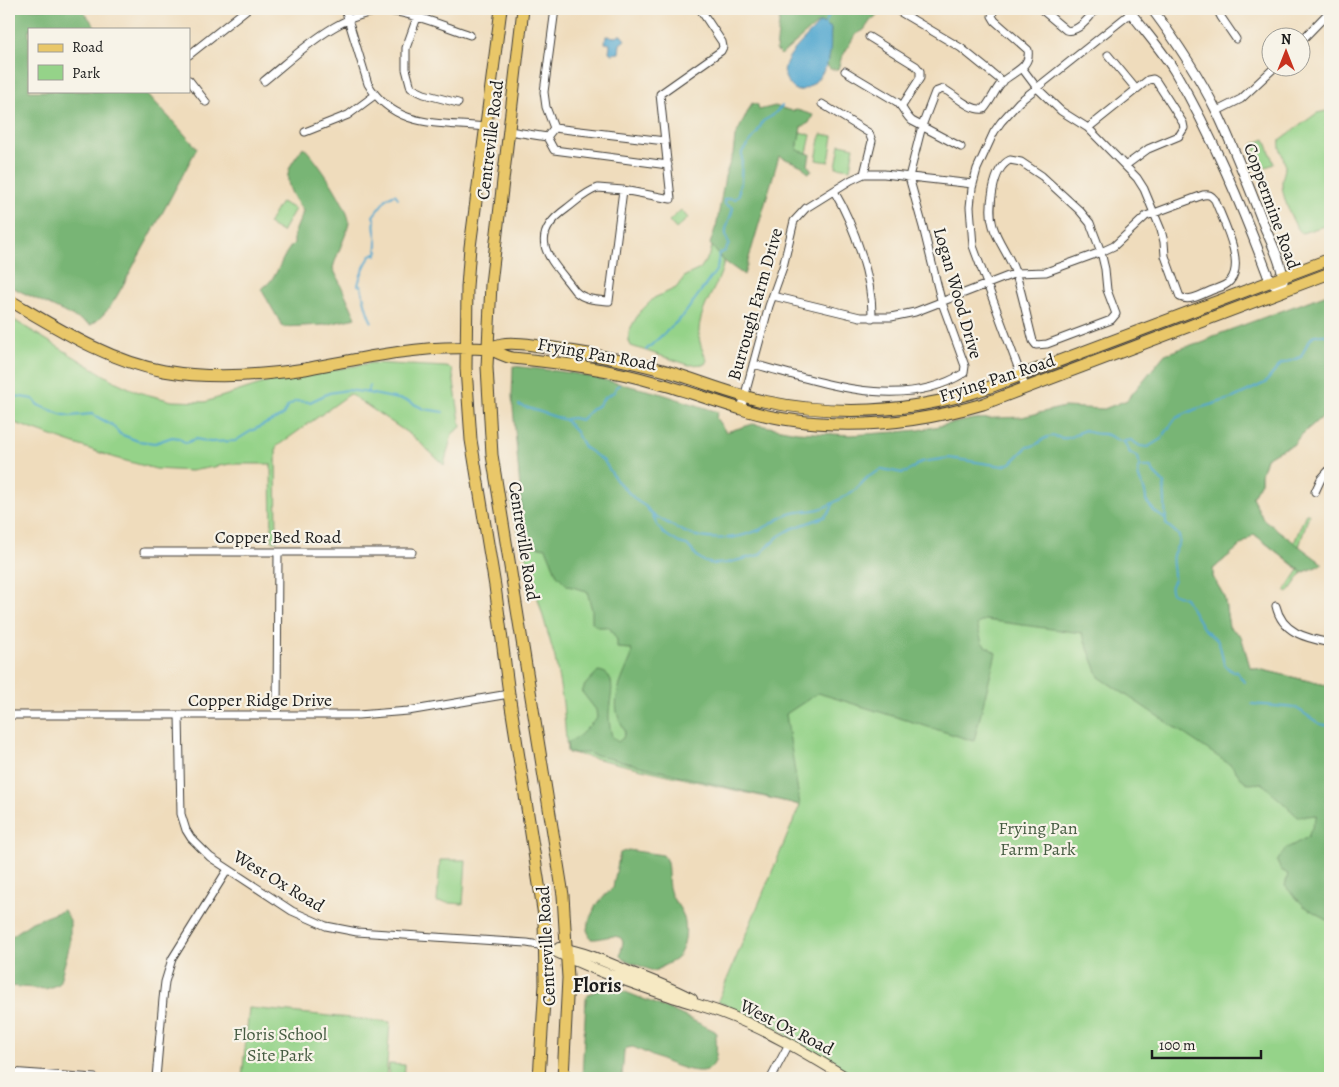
<svg xmlns="http://www.w3.org/2000/svg" width="1339" height="1087" viewBox="0 0 1339 1087" font-family="Alegreya,serif">
<rect width="100%" height="100%" fill="#f7f3e8"/>
<filter id="ink" filterUnits="userSpaceOnUse"><feTurbulence type="fractalNoise" baseFrequency=".02" numOctaves="2"/><feDisplacementMap in="SourceGraphic" scale="10" xChannelSelector="R" yChannelSelector="G"/><feConvolveMatrix kernelMatrix="1 2 1 2 8 2 1 2 1" color-interpolation-filters="sRGB"/></filter>
<filter id="wash" filterUnits="userSpaceOnUse"><feTurbulence type="fractalNoise" baseFrequency=".0096" numOctaves="4" result="noise"/><feDisplacementMap in="SourceGraphic" scale="20" xChannelSelector="R" yChannelSelector="G"/><feGaussianBlur stdDeviation="1.12" result="paint"/><feColorMatrix in="noise" values="0 0 0 0 0 0 0 0 0 0 0 0 0 0 0 0 0 1.4 0 .05"/><feComposite in="paint" operator="in"/></filter>
<g filter="url(#wash)">
<rect width="100%" height="100%" fill="#efdcbc"/>
<!-- green -->
<path fill="#95d389" stroke="#587852" d="M1326,111L1330,113V224L1302,233C1293,227 1281,193 1282,182C1282,177 1285,172 1285,167C1285,157 1278,150 1280,140L1317,113Z
M800,132L811,135L807,153L797,151Z
M821,134L833,136L829,162L816,160Z
M1265,139L1274,164L1263,168L1253,144Z
M840,144L854,147L850,169L836,167Z
M281,202L295,209L282,232L268,224Z
M681,210L688,218L676,229L669,221Z
M712,246L724,261C720,286 698,308 699,334C699,343 703,352 707,360L705,364L689,365L631,346L629,341V331L639,313L654,298L676,288L685,276L700,269L710,254Z
M9,317L114,381L138,392L172,401L205,402L270,381L371,363L446,367L452,369L461,427L452,434L444,465L415,438L350,394L276,447L277,541H272L271,464H230L191,471L156,469L115,458L9,421Z
M1330,371V414L1318,420L1300,436L1293,445L1278,451L1266,458L1261,474V482L1252,497L1263,519L1294,543L1306,513L1309,514L1299,547L1319,561L1304,570L1288,593L1285,591L1299,570L1254,534L1213,569V577L1224,596L1229,627L1241,636L1250,667L1330,686V1078H856L778,1030L718,1001L800,805L567,752L563,703L555,658L512,509V498L621,446L1167,566Z
M440,860H466L463,904L437,902Z
M249,1008L390,1022L386,1078H242Z
M389,1064L405,1065L404,1078H388Z"/>
<!-- forest -->
<path fill="#78b575" stroke="#4a6848" d="M9,9H82L97,29H29V91H145L197,148C177,186 156,225 135,263C123,284 112,312 91,325L9,286Z
M804,9H885L871,20L864,30L855,35L841,59L838,69H830L827,65L831,28L823,23H818L781,55L776,50L780,15L796,13Z
M752,103L758,105L759,110L775,106L792,111L797,110L813,115L809,123L801,127L797,150L810,154L808,165L812,171L808,173L802,166L779,156L744,275L724,261L710,244L717,223L725,176L733,154L735,137Z
M303,147C314,155 351,210 349,223C346,237 337,253 333,268L356,318L324,325L283,327L261,289C279,279 280,256 294,243C293,230 300,223 303,211C294,198 283,184 290,167C293,160 299,154 303,147Z
M1330,293V414L1318,420L1300,436L1293,445L1278,451L1266,458L1261,474V482L1252,497L1263,519L1323,564L1302,573L1300,570L1254,534L1213,569V577L1224,596L1229,627L1241,636L1250,667L1330,686V922L1304,906L1285,886L1288,874L1281,870L1277,862L1285,849L1308,837L1317,815L1298,817L1262,783L1249,784L1241,778L1232,766L1099,677L1082,633L985,620L977,624L982,643L996,653L974,741L818,693L786,714L800,805L587,753H568L567,743L579,736L597,718L596,710L582,692L585,685L598,671C621,673 608,702 609,717C609,724 611,731 612,737L618,742L623,738L625,731C610,708 617,690 627,667C629,661 633,656 631,649L617,648V640L609,627H597L592,622V610L587,591L568,586L557,575L546,548L528,545L523,523L512,396L513,366L572,373L609,381L659,393L718,412L716,418L726,432L753,424L797,432L851,435L896,432L919,430L974,419L1022,417L1064,407L1104,409L1127,400L1165,354L1197,343L1199,344L1207,341L1208,338Z
M628,850L663,855C671,863 666,880 670,891C672,900 680,906 683,915C688,928 686,948 676,959C672,962 667,964 663,966C659,969 657,970 653,971L623,959L620,956L623,942L621,938C611,933 602,940 591,939L587,930L588,923L596,905L613,887L620,853Z
M64,910L70,920V944L59,984L46,989L9,986V938L32,922Z
M610,988L623,991L671,1010L715,1031L716,1034C716,1043 718,1057 713,1065C702,1084 648,1053 633,1047L627,1048L624,1051L622,1078H582L586,998C591,990 601,990 610,988Z"/>
<!-- water -->
<path fill="#55a9d0" stroke="#386276" d="M819,23H823L831,28C830,38 832,51 828,61C823,75 812,89 797,91C764,68 804,43 819,23Z
M619,35H621L625,40L620,44L619,53L612,54L609,52L610,44L605,43L606,36L617,37Z"/>
<g fill="none" stroke-linecap="round" stroke-linejoin="round">
<!-- stream -->
<path stroke="#55a9d0" stroke-width="2" d="M825,25L831,9
M372,322C367,315 363,295 361,286L358,285C360,276 367,258 374,253L376,255L378,251L376,250C380,240 372,231 375,221L373,216L387,198L395,194L398,198
M646,350L683,316L717,269L719,254L725,251L729,244C721,229 730,223 733,208L725,204L724,200L729,198L735,199L739,195V187L741,182L742,152L757,133L763,121L772,116L782,106
M367,393L370,386
M9,395L33,399L38,405L60,414L70,416L92,414L112,425L120,434L138,441L155,443L172,437L179,438L185,443L196,439L210,442L235,441L251,431L282,416L288,406L296,401L310,402L329,393L347,390L363,392L408,401L424,409L443,412
M519,405L565,420L576,432L584,447L604,461L616,480L637,501L645,506L652,514L657,525L663,533L679,543L687,545L698,557L705,562L715,564L727,563L759,555L779,536L791,529L824,517L831,510L833,503L855,490L868,477L882,469L902,473L907,472L921,462L949,458L1003,466L1011,463L1027,447C1039,446 1039,440 1048,437C1055,434 1061,440 1067,438C1074,437 1078,432 1085,430C1092,435 1096,433 1104,434C1115,436 1117,444 1131,440L1140,446L1148,447L1161,439L1176,418L1196,409L1233,398L1265,383L1281,364L1301,357L1308,342L1314,335H1326L1330,336
M566,419L573,418L581,420L593,408L599,405L604,398L614,392L616,387L619,385
M1124,442L1130,453L1138,457L1140,467L1138,469C1137,484 1147,486 1146,501L1155,512L1165,519
M1140,467H1151L1154,473L1164,483L1166,524C1170,528 1176,531 1179,536C1182,543 1175,548 1173,555C1171,563 1175,571 1174,580C1171,585 1169,587 1172,593L1185,598L1203,628L1217,640L1220,646L1224,664L1230,670L1237,672L1244,682
M653,515C664,521 675,528 687,533C709,542 738,539 759,530C769,526 779,518 789,514C806,509 817,513 833,503
M1252,704L1296,708L1320,724L1330,726"/>
</g>
</g>
<g filter="url(#ink)">
<g fill="none" stroke-linecap="round" stroke-linejoin="round">
<!-- minor casing -->
<g stroke="#3c3934" stroke-width="9">
<path id="minor" d="M345,9L368,84C395,129 440,122 485,127
M420,9L406,48V69L411,88L424,94L458,103
M895,9L961,48L1003,82
M1041,9L1066,30C1077,33 1090,18 1095,9
M1217,9L1221,17L1236,39
M869,37L916,66L920,71V78L902,106
M1302,40L1330,11
M189,55L247,9
M1108,55L1136,89
M845,71L897,102C903,107 905,115 912,121L961,147
M189,80L206,102
M264,81C300,52 345,5 396,12C422,16 446,27 470,35
M822,104L869,133L872,141L864,174
M1217,111L1241,99L1274,68
M554,128L546,107L544,92L555,9
M1088,128L1148,80L1153,79L1156,81L1183,123L1184,128L1179,136L1148,149L1125,166
M509,131L547,137
M305,132L348,115L375,95
M547,137L554,150L668,165
M547,137L554,128L665,141
M1010,160L1021,162L1042,176L1080,211L1090,223L1101,252L1105,269L1107,290L1116,314L1111,320L1047,344L1036,345L1033,341C1027,319 1023,296 1016,275C1011,257 998,243 993,226C988,210 992,168 1010,160Z
M598,188L623,190L609,301C597,300 584,300 575,291C552,260 524,239 566,209C577,201 585,192 598,188Z
M623,190L671,199L660,94L721,51L723,47L722,42L700,9
M834,191C854,225 873,279 872,318
M773,296L860,317H891L915,312L1016,273L1046,272L1101,252L1114,246L1146,216L1203,195C1209,194 1211,195 1215,200C1222,219 1246,263 1230,281C1225,287 1217,288 1210,291C1201,295 1189,302 1180,297L1165,256L1164,242L1161,230L1144,189L1137,178L1088,128L1061,111L1037,88L1022,68
M753,364C819,381 900,413 964,373L965,366L941,300L923,227L909,177L922,126L935,92L943,89L947,91C957,97 971,111 984,109C991,101 995,90 1002,82C1012,72 1031,68 1028,50L995,21L992,16L994,9
M1026,389L973,246L970,207L972,188L977,169L994,132L1001,122L1019,102L1136,9
M741,409L769,306L783,267L794,221L806,208L851,180L864,174H884L973,184
M1315,492L1321,479L1330,469
M144,552H412
M1276,606C1282,633 1306,638 1330,643
M9,715H358L408,711L509,694
M179,715L181,814L186,830L191,838L210,857L292,911L326,926L357,932L527,943L545,946
M277,715L278,552
M9,1072L95,1078
M156,1078L163,999L165,982L172,959L228,869
M771,1078L789,1044"/>
</g>
<!-- tertiary casing -->
<g stroke="#3c3934" stroke-width="11">
<path id="tertiary" d="M1128,9C1143,29 1160,48 1174,70C1213,136 1243,209 1270,281L1282,292
M1152,9C1176,41 1199,76 1217,112C1235,150 1250,189 1265,228C1271,242 1284,267 1283,282"/>
</g>
<!-- secondary casing -->
<g stroke="#3c3934" stroke-width="12">
<path id="secondary" d="M545,946C586,968 632,983 676,998C691,1003 707,1007 723,1013C766,1029 808,1054 847,1078
M559,948C581,951 604,961 625,970C647,979 670,987 692,999"/>
</g>
<!-- primary casing -->
<g stroke="#3c3934" stroke-width="13">
<path id="primary" d="M501,9L470,247L467,287L466,368L471,440L495,586L509,694L544,916L545,985L539,1078
M523,9L491,284L487,367L492,455L563,895L568,978L563,1078
M9,300C57,328 108,361 164,371C209,379 259,376 305,369C359,359 414,346 470,348C476,348 484,348 490,350C498,352 505,357 513,358C562,363 610,369 657,383C700,394 740,412 784,419C851,430 918,423 983,404L1330,273
M488,349C492,347 497,345 502,344C517,341 554,348 570,351C602,356 634,362 666,371C698,380 730,394 763,401C839,417 917,412 990,387L1330,259"/>
</g>
<!-- minor -->
<use href="#minor" stroke="#fff" stroke-width="7"/>
<!-- tertiary -->
<use href="#tertiary" stroke="#fff" stroke-width="9"/>
<!-- secondary -->
<use href="#secondary" stroke="#f6e9c3" stroke-width="10"/>
<!-- primary -->
<use href="#primary" stroke="#e9c769" stroke-width="11"/>
</g>
</g>
<g text-anchor="middle" dominant-baseline="central" stroke-width="4.5" stroke-linejoin="round" paint-order="stroke">
<!-- street labels -->
<g font-size="18" fill="#1c1c1c" stroke="#f7f3e8">
<text transform="translate(490 140) rotate(-83)">Centreville Road</text>
<text transform="translate(1272 206) rotate(70)">Coppermine Road</text>
<text transform="translate(958 293) rotate(74)">Logan Wood Drive</text>
<text transform="translate(755 304) rotate(-74)">Burrough Farm Drive</text>
<text transform="translate(597 354) rotate(10)">Frying Pan Road</text>
<text transform="translate(997 378) rotate(-18)">Frying Pan Road</text>
<text x="278" y="537">Copper Bed Road</text>
<text transform="translate(524 541) rotate(81)">Centreville Road</text>
<text x="260" y="700">Copper Ridge Drive</text>
<text transform="translate(279 881) rotate(31)">West Ox Road</text>
<text transform="translate(546 946) rotate(-93)">Centreville Road</text>
<text transform="translate(787 1027) rotate(27)">West Ox Road</text>
</g>
<!-- park labels -->
<g font-size="18" fill="#465c42" stroke="#f7f3e8">
<text x="1038" y="828">Frying Pan<tspan x="1038" dy="21">Farm Park</tspan></text>
<text x="280" y="1034">Floris School<tspan x="280" dy="21">Site Park</tspan></text>
</g>
<!-- quarter labels -->
<g font-size="20" font-weight="bold" fill="#1c1c1c" stroke="#f7f3e8">
<text x="597" y="985">Floris</text>
</g>
</g>
<!-- margin -->
<rect width="1339" height="1087" fill="none" stroke="#f7f3e8" stroke-width="30"/>
<!-- legend -->
<rect x="28" y="28" width="162" height="65" fill="#f7f3e8" stroke="#9f9d96"/>
<rect x="38" y="44" width="25" height="8" fill="#e9c769" stroke="#9f9d96"/>
<text x="72" y="52" font-size="15" fill="#1c1c1c">Road</text>
<rect x="38" y="65" width="25" height="15" fill="#95d389" stroke="#9f9d96"/>
<text x="72" y="78" font-size="15" fill="#1c1c1c">Park</text>
<!-- north arrow -->
<g transform="translate(1286 52)"><circle r="24" fill="#f7f3e8" stroke="#9f9d96"/>
<path d="M0-4L9 19L0 12L-9 19Z" fill="#c8321e"/>
<text y="-8" font-size="14" font-weight="bold" text-anchor="middle" fill="#1c1c1c">N</text>
</g>
<!-- scale -->
<path d="M1152 1050v8h109v-8" fill="none" stroke="#1c1c1c" stroke-width="2.5"/>
<text x="1159" y="1050" font-size="15" fill="#1c1c1c" stroke="#f7f3e8" stroke-width="4" paint-order="stroke">100 m</text>
</svg>
